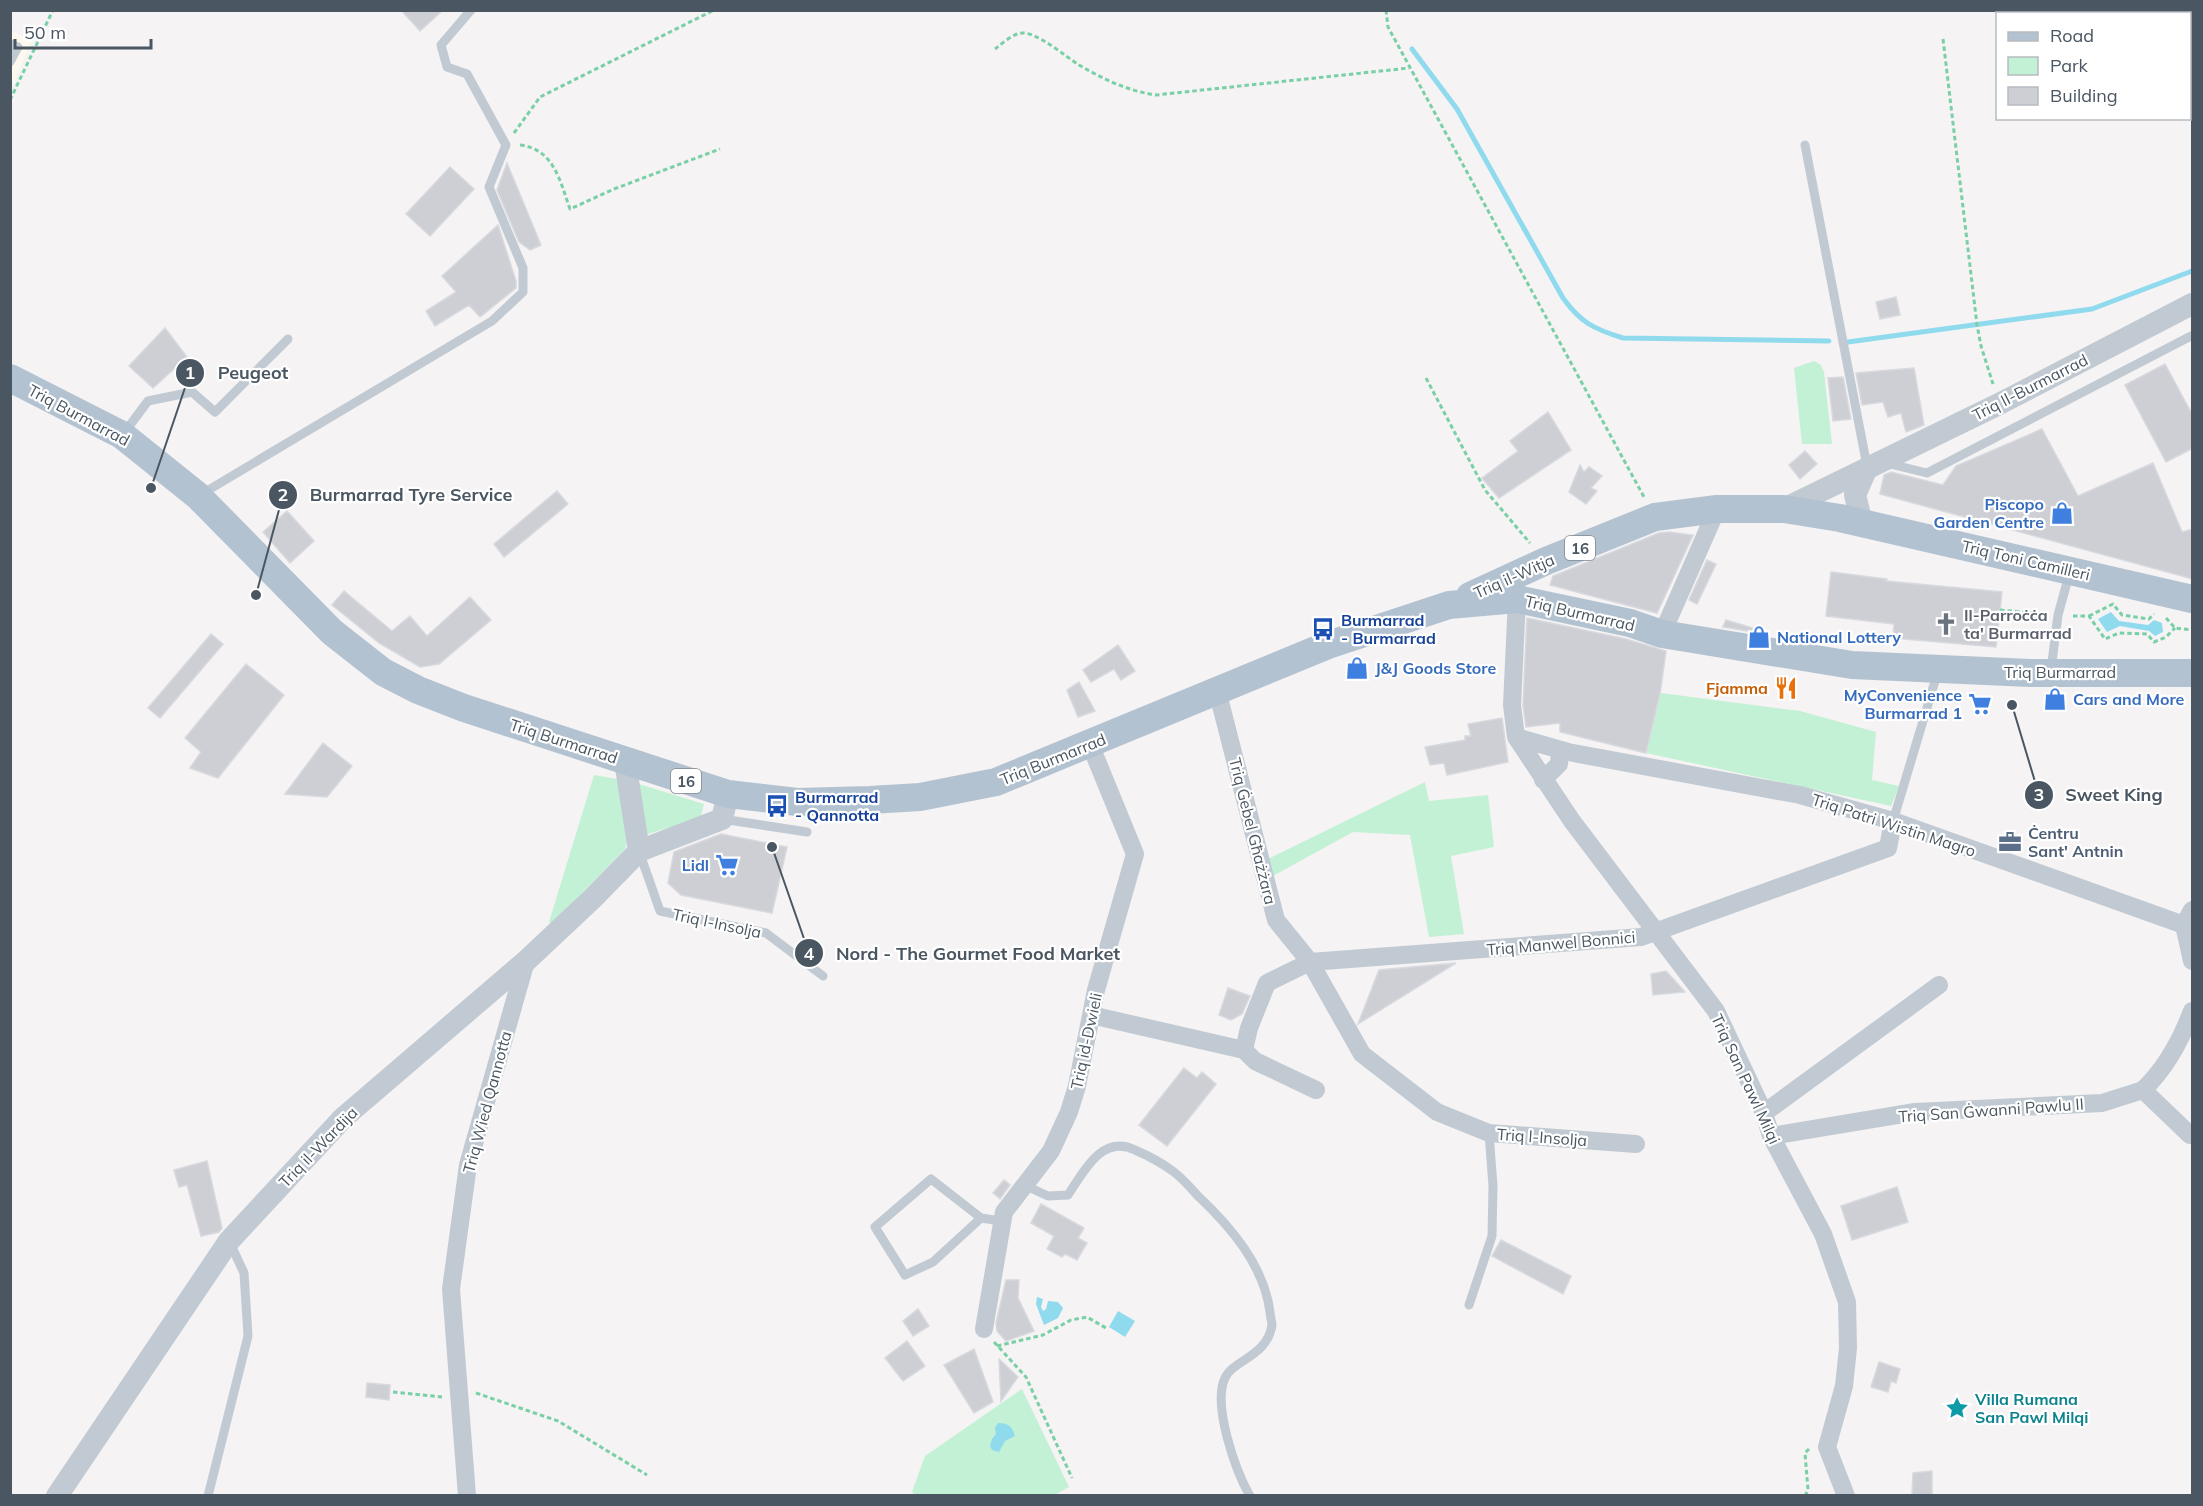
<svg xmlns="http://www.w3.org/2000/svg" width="2203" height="1506" viewBox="0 0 2203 1506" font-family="Mulish,sans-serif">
<rect width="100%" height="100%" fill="#f5f3f3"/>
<!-- commercial -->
<path fill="#fdf9ef" d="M11,30L32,41L11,88Z"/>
<!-- green -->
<path fill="#c3f1d5" d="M1814,361L1821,365L1824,372L1832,444H1802L1794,368Z
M1661,693L1800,711L1876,732L1872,780L1899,786L1891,806L1646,753Z
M594,775L617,779L628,838L625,849L552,924L549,922Z
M1425,782L1429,801L1488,795L1494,847L1451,856L1464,934L1429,937L1410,835L1353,832L1271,877L1266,860Z
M639,784L704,804L700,819L644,835Z
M1022,1389L1069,1487L1053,1496H916L912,1492L925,1456Z"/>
<!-- water -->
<path fill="#90daee" d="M2111,612L2119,621L2148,625L2154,620L2162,623L2163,632L2155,636L2149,631L2120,626L2107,632L2098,619Z
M1037,1297L1043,1299L1041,1307L1043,1311L1046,1309L1048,1301L1058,1302L1063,1308L1058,1318L1044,1325L1036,1304Z
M1118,1311L1135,1321L1125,1337L1109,1327Z
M998,1423C1008,1423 1012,1426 1015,1436L1005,1441L999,1452L992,1450L990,1446L992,1439L996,1434L995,1428Z"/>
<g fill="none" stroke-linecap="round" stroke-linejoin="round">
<!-- stream -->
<path stroke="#90daee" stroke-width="5" d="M1412,49L1457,109L1563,298C1581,323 1594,329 1623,338L1829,341
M1848,342L2092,309L2192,271"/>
</g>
<!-- building -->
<path fill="#cdcfd5" stroke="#d7d9de" stroke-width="1.5" d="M401,10H443L420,31Z
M507,163L541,245L530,250L519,242L497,190Z
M450,167L474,189L430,236L406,214Z
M498,225L516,281V288L480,317L469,305L435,326L426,311L456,292L442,276Z
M1896,297L1900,315L1880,319L1876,302Z
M165,328L187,357L153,388L129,366Z
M2165,364L2193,416V448L2166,462L2125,385Z
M1914,368L1924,425L1906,432L1901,413L1888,417L1883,402L1862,405L1856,373Z
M1843,377L1851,419L1833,421L1828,378Z
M1548,412L1571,450L1499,498L1482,478L1518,451L1510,441Z
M2042,429L2078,496L2153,463L2182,532L2193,529V579L1880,494L1884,475L1891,472L1943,485L1956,466Z
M1805,451L1817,464L1800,479L1789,465Z
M1580,465L1584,472L1589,467L1602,476L1591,488L1597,491L1586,504L1569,492Z
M557,491L568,504L504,557L494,544Z
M287,511L314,541L290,563L263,532Z
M1669,532L1693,535L1657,613L1550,585L1553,576L1659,533Z
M1707,560L1716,564L1697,604L1689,600Z
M1831,572L1887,579L1886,581L2002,592L1996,647L1893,638L1894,624L1826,616Z
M344,591L392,631L410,616L427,636L470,597L491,620L439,664L420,667L379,643L332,605Z
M1527,618L1626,639L1666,651L1660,694L1646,753L1560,732V723L1526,727L1523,705Z
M1726,620L1766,632V634L1723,627Z
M211,634L223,644L160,718L148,708Z
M1118,645L1135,671L1121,680L1114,669L1091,682L1083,670Z
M246,664L284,695L218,778L190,768L201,752L185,738Z
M1079,682L1095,711L1078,717L1067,690Z
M1502,718L1508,762L1447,775L1444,763L1430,765L1425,747L1465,740V736H1471L1468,724Z
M323,743L352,766L327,797L285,794Z
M721,834L787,847L772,913L681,895L668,883L674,852Z
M1456,963L1358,1024L1379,970Z
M1666,971L1685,992L1653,995L1651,974Z
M1228,988L1250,996L1242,1014L1231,1020L1219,1015Z
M1184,1068L1197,1078L1202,1072L1216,1084L1167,1146L1139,1125Z
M207,1161L222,1228L219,1232L201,1236L187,1185L179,1187L174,1170Z
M1004,1180L1010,1185L1000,1199L993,1193Z
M1897,1187L1908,1222L1852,1240L1841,1206Z
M1041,1204L1084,1228L1078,1238L1087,1243L1077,1260L1065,1254L1062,1257L1047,1249L1054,1236L1031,1223Z
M1501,1240L1571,1276L1563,1294L1492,1256Z
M1006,1280H1019L1018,1298L1034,1331L1006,1341L997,1331L996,1323Z
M918,1309L929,1326L913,1336L903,1321Z
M907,1341L925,1366L903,1381L885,1358Z
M974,1349L993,1402L974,1413L944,1365Z
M999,1359L1018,1377L1001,1401Z
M1879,1362L1900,1369L1896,1383L1891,1381L1888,1392L1871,1387Z
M367,1383L390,1385L389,1400L366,1397Z
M1932,1471V1496H1912L1913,1473Z"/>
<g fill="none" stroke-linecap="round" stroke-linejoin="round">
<!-- path -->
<path stroke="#7ad0a6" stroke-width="3" stroke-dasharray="4.5 3" stroke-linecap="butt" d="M1386,10L1388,27L1644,497
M1943,39L1977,325L1981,346L1993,384
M995,49C1003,43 1013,33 1023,33C1038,33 1065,56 1079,65C1103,79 1128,91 1156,95L1409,68
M10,100L53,10
M514,133L540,97L714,10
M520,145C554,149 560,181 570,209L614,189L720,149
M1426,378L1485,490L1530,543
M2000,610L2045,614
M2073,616H2089L2105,639L2119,633L2147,634L2154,642L2166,637L2175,628
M2089,616L2113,604L2122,615L2149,619L2154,614
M2166,618L2175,628L2192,630
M994,1342L1026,1377L1072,1478
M997,1346L1043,1335L1071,1320L1087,1317L1106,1328
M393,1392L442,1397
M476,1393L558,1421L647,1475
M1805,1496L1808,1490L1805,1453L1809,1449"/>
<!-- service -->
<path stroke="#c1cad2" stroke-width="9" d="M10,44L18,47L10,62
M1805,145L1867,466
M124,433L148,401L192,392L215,412L288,339
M1886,463L1927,473L2191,336
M200,495L492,321L523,292V268L489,187L506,145L467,74L447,67L441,45L471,10
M2051,670L2058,615L2069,575
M722,819L807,832
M1893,821L1938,671
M640,854L660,911L766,933L823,976
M1024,1185L1048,1196L1068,1195C1084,1171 1102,1134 1135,1150C1149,1156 1162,1163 1174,1172C1183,1179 1190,1187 1197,1195C1230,1226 1264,1265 1270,1312C1270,1316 1272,1322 1272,1325C1267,1357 1234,1359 1225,1378C1212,1405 1236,1472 1250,1496
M981,1218L933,1262L905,1275L875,1227L931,1179L981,1218L1001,1221
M1469,1305L1492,1236L1493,1186L1489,1133
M208,1496L248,1336L244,1273L230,1243"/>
<!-- minor -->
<path stroke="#c1cad2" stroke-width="18" d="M1517,599L1512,705L1516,737L1572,821L1716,1011L1764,1113L1771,1136L1823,1234L1847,1302L1848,1348L1844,1386L1827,1447L1846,1496
M1662,634L1717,509
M1217,690L1276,920L1310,962L1362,1054L1437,1112L1489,1133L1636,1144
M1516,737L1568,752L1800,795L1893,821L2184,925
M1543,780L1559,764L1560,750
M2192,910L2184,925L2192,961
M1091,1015L1244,1050L1255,1061L1316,1090
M1244,1050L1249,1028L1267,983L1310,962L1641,937L1888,848L1893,821
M2143,1090C2166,1068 2181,1040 2192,1011
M1764,1113L1939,985
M1771,1136L1915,1112L2102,1103L2143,1090L2190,1135H2192
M984,1329L1004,1212L1051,1151L1069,1112L1077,1086L1096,990L1135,854L1090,744
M467,1496L451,1289L468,1165L526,961"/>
<!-- tertiary -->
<path stroke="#c1cad2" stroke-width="22" d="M1784,509L1999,404L2192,304
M1862,523L1855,495L1867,468
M625,761L639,851
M57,1496L229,1241L343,1118L526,961L592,899L639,851L722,819L728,794"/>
<!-- primary -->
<path stroke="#b3c2d1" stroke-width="28" d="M10,378L122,435L198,496L332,632L383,672L418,690L464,708L728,794L797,802L870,800L920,797L996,782L1328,645L1449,605L1517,599L1630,623L1662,634L1852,665L2030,673H2192
M1470,596L1546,561L1655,517L1717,509H1784L1840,518L2192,599"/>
</g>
<!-- icons -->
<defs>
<g id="shop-bare" transform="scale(1.8)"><path d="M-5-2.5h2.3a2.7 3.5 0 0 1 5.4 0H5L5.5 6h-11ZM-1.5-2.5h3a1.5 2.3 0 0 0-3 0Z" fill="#3f7fe0" stroke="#fff" stroke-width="2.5" paint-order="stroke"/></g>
<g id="church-bare" transform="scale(1.8)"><path d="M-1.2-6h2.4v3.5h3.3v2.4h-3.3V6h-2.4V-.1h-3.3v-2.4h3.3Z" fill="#6b7280" stroke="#fff" stroke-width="2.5" paint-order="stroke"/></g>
<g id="bus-bare" transform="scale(1.8)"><path d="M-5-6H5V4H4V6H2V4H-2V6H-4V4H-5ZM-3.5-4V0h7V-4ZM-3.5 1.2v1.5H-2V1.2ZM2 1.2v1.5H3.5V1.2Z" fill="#1a4fb4" stroke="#fff" stroke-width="2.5" paint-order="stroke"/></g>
<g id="restaurant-bare" transform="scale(1.8)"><path d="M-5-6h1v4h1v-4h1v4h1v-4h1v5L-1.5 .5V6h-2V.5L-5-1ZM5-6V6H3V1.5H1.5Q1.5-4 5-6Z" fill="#e8710a" stroke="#fff" stroke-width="2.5" paint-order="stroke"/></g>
<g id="supermarket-bare" transform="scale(1.8)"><path d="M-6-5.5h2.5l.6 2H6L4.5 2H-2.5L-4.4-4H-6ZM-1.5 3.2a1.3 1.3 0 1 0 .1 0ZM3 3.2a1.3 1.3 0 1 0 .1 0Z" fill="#3f7fe0" stroke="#fff" stroke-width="2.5" paint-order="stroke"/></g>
<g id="office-bare" transform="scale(1.8)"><path d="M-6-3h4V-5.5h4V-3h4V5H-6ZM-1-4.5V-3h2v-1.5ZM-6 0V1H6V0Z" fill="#5c6f8a" stroke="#fff" stroke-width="2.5" paint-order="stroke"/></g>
<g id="sight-bare" transform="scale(1.8)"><path d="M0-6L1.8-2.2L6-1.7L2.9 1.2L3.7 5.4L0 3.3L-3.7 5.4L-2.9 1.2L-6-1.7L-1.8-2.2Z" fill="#0f9aa8" stroke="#fff" stroke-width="2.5" paint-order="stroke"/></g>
</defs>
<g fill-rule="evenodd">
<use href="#shop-bare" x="2062" y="513"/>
<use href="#church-bare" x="1946" y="624"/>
<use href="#bus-bare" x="1323" y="629"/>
<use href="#shop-bare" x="1759" y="637"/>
<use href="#shop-bare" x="1357" y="668"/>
<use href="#restaurant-bare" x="1786" y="688"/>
<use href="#shop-bare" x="2055" y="699"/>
<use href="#supermarket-bare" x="1980" y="704"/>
<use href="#bus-bare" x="777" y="806"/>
<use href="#office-bare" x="2010" y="842"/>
<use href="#supermarket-bare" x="727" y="865"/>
<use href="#sight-bare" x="1957" y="1408"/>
</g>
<g text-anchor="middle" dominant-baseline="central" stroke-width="4.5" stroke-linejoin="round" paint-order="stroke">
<!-- shield labels -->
<g fill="#fff" stroke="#808990" stroke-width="1.5">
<rect x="1565" y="536" width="30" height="24" rx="4.5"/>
<rect x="671" y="769" width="30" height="24" rx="4.5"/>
</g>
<g font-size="15" font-weight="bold" fill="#4a5661">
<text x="1580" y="548">16</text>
<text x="686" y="781">16</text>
</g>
<!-- street labels -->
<g font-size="16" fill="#4a5661" stroke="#fff">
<text transform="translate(2030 387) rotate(-27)">Triq Il-Burmarrad</text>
<text transform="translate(79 415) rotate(28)">Triq Burmarrad</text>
<text transform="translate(2026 560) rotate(13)">Triq Toni Camilleri</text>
<text transform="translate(1514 576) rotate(-24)">Triq il-Witja</text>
<text transform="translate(1580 613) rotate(13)">Triq Burmarrad</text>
<text x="2060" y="672">Triq Burmarrad</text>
<text transform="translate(564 741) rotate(18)">Triq Burmarrad</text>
<text transform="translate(1053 759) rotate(-22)">Triq Burmarrad</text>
<text transform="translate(1894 825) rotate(18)">Triq Patri Wistin Magro</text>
<text transform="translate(1253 831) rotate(76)">Triq Ġebel Għażżara</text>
<text transform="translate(717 923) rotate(12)">Triq l-Insolja</text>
<text transform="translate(1561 943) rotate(-5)">Triq Manwel Bonnici</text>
<text transform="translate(1086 1041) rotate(-78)">Triq id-Dwieli</text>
<text transform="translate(1746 1079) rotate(65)">Triq San Pawl Milqi</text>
<text transform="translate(487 1102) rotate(-75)">Triq Wied Qannotta</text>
<text transform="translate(1991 1110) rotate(-4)">Triq San Ġwanni Pawlu II</text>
<text transform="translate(1542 1137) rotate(4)">Triq l-Insolja</text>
<text transform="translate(318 1147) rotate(-46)">Triq il-Wardija</text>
</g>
<!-- shop labels -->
<g font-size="16" font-weight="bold" fill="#366cbe" stroke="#fff" text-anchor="end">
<text x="2044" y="504">Piscopo<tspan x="2044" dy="18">Garden Centre</tspan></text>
<text x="1777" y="637" text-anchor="start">National Lottery</text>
<text x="1375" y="668" text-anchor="start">J&amp;J Goods Store</text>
<text x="1962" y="695">MyConvenience<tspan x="1962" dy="18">Burmarrad 1</tspan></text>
<text x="2073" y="699" text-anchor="start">Cars and More</text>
<text x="709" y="865">Lidl</text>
</g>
<!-- worship labels -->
<g font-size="16" font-weight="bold" fill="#5b616d" stroke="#fff" text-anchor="start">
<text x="1964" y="615">Il-Parroċċa<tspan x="1964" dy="18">ta' Burmarrad</tspan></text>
</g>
<!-- transit labels -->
<g font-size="16" font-weight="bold" fill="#164399" stroke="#fff" text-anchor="start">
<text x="1341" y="620">Burmarrad<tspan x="1341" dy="18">- Burmarrad</tspan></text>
<text x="795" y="797">Burmarrad<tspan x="795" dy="18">- Qannotta</tspan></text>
</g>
<!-- food labels -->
<g font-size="16" font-weight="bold" fill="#c56008" stroke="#fff" text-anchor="end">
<text x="1768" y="688">Fjamma</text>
</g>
<!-- service labels -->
<g font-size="16" font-weight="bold" fill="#4e5e75" stroke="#fff" text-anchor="start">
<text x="2028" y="833">Ċentru<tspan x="2028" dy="18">Sant' Antnin</tspan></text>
</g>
<!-- culture labels -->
<g font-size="16" font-weight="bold" fill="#0d838f" stroke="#fff" text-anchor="start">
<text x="1975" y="1399">Villa Rumana<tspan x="1975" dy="18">San Pawl Milqi</tspan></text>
</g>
</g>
<!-- callouts -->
<path fill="none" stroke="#4a5661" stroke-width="2" d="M151 488L190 373M256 595L283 495M2012 705L2039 795M772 847L809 953"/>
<g fill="#4a5661" stroke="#fff" stroke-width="2">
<circle cx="151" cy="488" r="6"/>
<circle cx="256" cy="595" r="6"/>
<circle cx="2012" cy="705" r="6"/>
<circle cx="772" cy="847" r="6"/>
<circle cx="190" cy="373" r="15"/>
<circle cx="283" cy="495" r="15"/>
<circle cx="2039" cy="795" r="15"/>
<circle cx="809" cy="953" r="15"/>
</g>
<g font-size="18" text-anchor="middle" font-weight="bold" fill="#fff">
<text x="190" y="379">1</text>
<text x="283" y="501">2</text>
<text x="2039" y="801">3</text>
<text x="809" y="960">4</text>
</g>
<g font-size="18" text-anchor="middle" font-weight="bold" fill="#4a5661" stroke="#fff" stroke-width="4.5" stroke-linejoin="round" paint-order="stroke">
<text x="253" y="379">Peugeot</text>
<text x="411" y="501">Burmarrad Tyre Service</text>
<text x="2114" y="801">Sweet King</text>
<text x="978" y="960">Nord - The Gourmet Food Market</text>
</g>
<!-- border -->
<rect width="2203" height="1506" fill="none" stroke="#4a5661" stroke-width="24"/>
<!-- legend -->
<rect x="1996" y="12" width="195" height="108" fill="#ffffff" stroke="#b7bbc0" stroke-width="1.5"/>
<rect x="2008" y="32" width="30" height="9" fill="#b3c2d1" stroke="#b7bbc0" stroke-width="1.5"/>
<text x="2050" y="42" font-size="18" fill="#4a5661">Road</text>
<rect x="2008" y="57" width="30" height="18" fill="#c3f1d5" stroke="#b7bbc0" stroke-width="1.5"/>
<text x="2050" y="72" font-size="18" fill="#4a5661">Park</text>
<rect x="2008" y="87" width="30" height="18" fill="#cdcfd5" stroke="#b7bbc0" stroke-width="1.5"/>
<text x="2050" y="102" font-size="18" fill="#4a5661">Building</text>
<!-- scale -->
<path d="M15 39v9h136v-9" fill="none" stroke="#4a5661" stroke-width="3"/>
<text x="24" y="39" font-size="18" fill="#4a5661" stroke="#ffffff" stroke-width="4.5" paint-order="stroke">50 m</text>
</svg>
